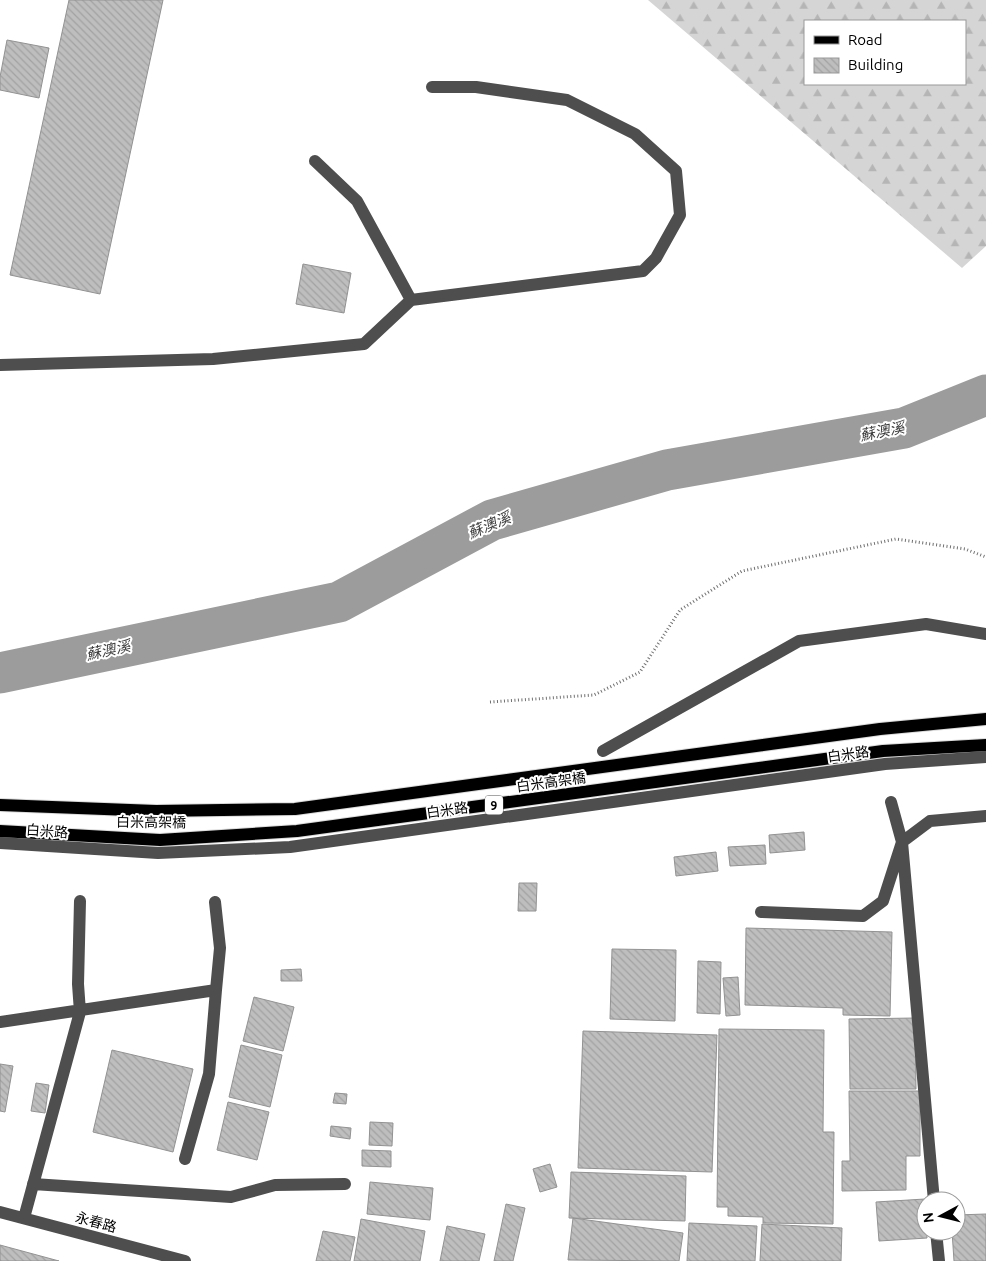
<svg xmlns="http://www.w3.org/2000/svg" width="986" height="1261" viewBox="0 0 986 1261" font-family="Ubuntu,'Noto Sans TC',sans-serif">
<defs>
<pattern id="forest-firs" width="22" height="20" patternUnits="userSpaceOnUse" patternTransform="scale(1.25)"><rect width="22" height="20" fill="#d5d5d5"/><path d="M5 1l3.5 6h-7zM16 11l3.5 6h-7z" fill="#b5b5b5"/></pattern>
<pattern id="building-back-hatch" width="6" height="6" patternUnits="userSpaceOnUse" patternTransform="scale(1.25)"><rect width="6" height="6" fill="#bebebe"/><path d="M-1 5l2 2M0 0l6 6M5-1l2 2" fill="none" stroke="#a2a2a2"/></pattern>
</defs>
<rect width="100%" height="100%" fill="#fff"/>
<!-- forest -->
<path fill="url(#forest-firs)" fill-rule="evenodd" d="M648,0H986V246L962,268ZM805,21H965V84H805Z"/>
<g fill="none" stroke-linecap="round" stroke-linejoin="round">
<!-- river -->
<path stroke="#9c9c9c" stroke-width="41" d="M0,673L339,602L492,520L667,470L904,428L986,395"/>
</g>
<!-- building -->
<path fill="url(#building-back-hatch)" stroke="#929292" d="M69,0H163L100,294L10,275Z
M7,40L49,48L39,98L0,90V77Z
M303,264L351,273L344,313L296,304Z
M804,832L805,850L770,853L769,835Z
M765,845L766,864L730,866L728,847Z
M716,852L718,871L676,876L674,857Z
M519,883H537L536,911H518Z
M746,928L892,932L890,1016L843,1015V1008L745,1005Z
M612,949L676,950L675,1021L610,1019Z
M698,961L721,962L720,1014L697,1013Z
M301,969L302,981H281V970Z
M738,977L740,1015L726,1016L723,978Z
M254,997L294,1007L283,1051L243,1041Z
M915,1018L916,1089H850L849,1019Z
M719,1029L824,1030L823,1132H834L833,1224L763,1223V1217L728,1216V1207H717Z
M583,1031L717,1035L712,1172L578,1168Z
M241,1045L282,1055L270,1107L229,1097Z
M112,1050L193,1069L173,1152L93,1132Z
M0,1064L13,1066L5,1112L0,1111Z
M36,1083L49,1085L45,1113L31,1111Z
M849,1091H920V1156H906V1190L842,1191V1161H850Z
M335,1093L347,1094L346,1104L333,1103Z
M228,1102L269,1112L257,1160L217,1150Z
M370,1122L393,1123L392,1146L369,1145Z
M331,1126L351,1128L350,1139L330,1136Z
M362,1150L391,1151V1167L362,1166Z
M550,1164L557,1187L540,1192L533,1169Z
M571,1172L686,1176L685,1221L569,1218Z
M370,1182L433,1188L430,1220L367,1214Z
M925,1199L927,1238L879,1241L876,1202Z
M506,1204L525,1208L513,1261H494Z
M986,1214V1261H954L952,1231H956V1215Z
M573,1218L683,1233L679,1261L568,1260Z
M361,1219L425,1231L420,1261H354Z
M689,1223L757,1226L755,1261H687Z
M762,1224L842,1228L841,1261H760Z
M447,1226L485,1234L479,1261H440Z
M323,1231L355,1237L350,1261H316Z
M0,1245L59,1261H0Z"/>
<g fill="none" stroke-linecap="round" stroke-linejoin="round">
<!-- major casing -->
<g stroke="#dbdbdb" stroke-width="14">
<path id="major" d="M0,805L156,811L295,809L880,729L986,719
M0,831L160,840L297,831L883,751L986,745"/>
</g>
<!-- path -->
<path stroke="#707070" stroke-width="3" stroke-dasharray="1 2.5" stroke-linecap="butt" d="M490,702L594,695L640,672L680,610L742,571L896,539L965,549L986,557"/>
<!-- minor -->
<path stroke="#4e4e4e" stroke-width="12" d="M315,161L357,201L411,300
M0,365L213,359L364,344L411,300L643,271L656,258L680,215L676,171L635,134L567,100L476,87H432
M603,751L799,641L926,624L986,634
M891,802L902,842L934,1201
M0,843L158,853L290,847L885,764L986,757
M761,912L863,916L883,901L902,842L930,821L986,816
M0,1022L216,990L220,948L215,902
M185,1159L209,1074L216,990
M33,1184L231,1197L275,1185L345,1184
M0,1212L185,1261
M24,1218L80,1012L78,984L80,901
M936,1231L939,1261"/>
<!-- major -->
<use href="#major" stroke="#000" stroke-width="12"/>
</g>
<g text-anchor="middle" dominant-baseline="central" stroke-width="4" stroke-linejoin="round" paint-order="stroke">
<!-- shield labels -->
<rect fill="#fff" stroke="#4c4c4c" stroke-width="1" x="485" y="795.5" width="18" height="19" rx="4"/>
<g font-size="12" font-weight="bold" fill="#000">
<text x="494" y="805">9</text>
</g>
<!-- street labels -->
<g font-size="14" fill="#000" stroke="#fff">
<text transform="translate(848 754) rotate(-8)">白米路</text>
<text transform="translate(551 782) rotate(-8)">白米高架橋</text>
<text transform="translate(447 810) rotate(-8)">白米路</text>
<text transform="translate(151 822) rotate(1)">白米高架橋</text>
<text transform="translate(47 831) rotate(4)">白米路</text>
<text transform="translate(96 1222) rotate(15)">永春路</text>
</g>
<!-- water labels -->
<g font-size="15" font-style="italic" fill="#3d3d3d" stroke="#fff">
<text transform="translate(882 431) rotate(-11)">蘇澳溪</text>
<text transform="translate(489 525) rotate(-23)">蘇澳溪</text>
<text transform="translate(108 650) rotate(-12)">蘇澳溪</text>
</g>
</g>
<!-- legend -->
<rect x="804" y="20" width="162" height="65" fill="#ffffff" stroke="#999999"/>
<rect x="814" y="36" width="25" height="8" fill="#000000" stroke="#999999"/>
<text x="848" y="45" font-size="15" fill="#000000">Road</text>
<rect x="814" y="58" width="25" height="15" fill="url(#building-back-hatch)" stroke="#999999"/>
<text x="848" y="70" font-size="15" fill="#000000">Building</text>
<!-- north arrow -->
<g transform="translate(941 1216) rotate(263)"><circle r="24" fill="#ffffff" stroke="#999999"/>
<path d="M0-4L9 19L0 12L-9 19Z" fill="#000000"/>
<text y="-8" font-size="14" font-weight="bold" text-anchor="middle" fill="#000000">N</text>
</g>
</svg>
